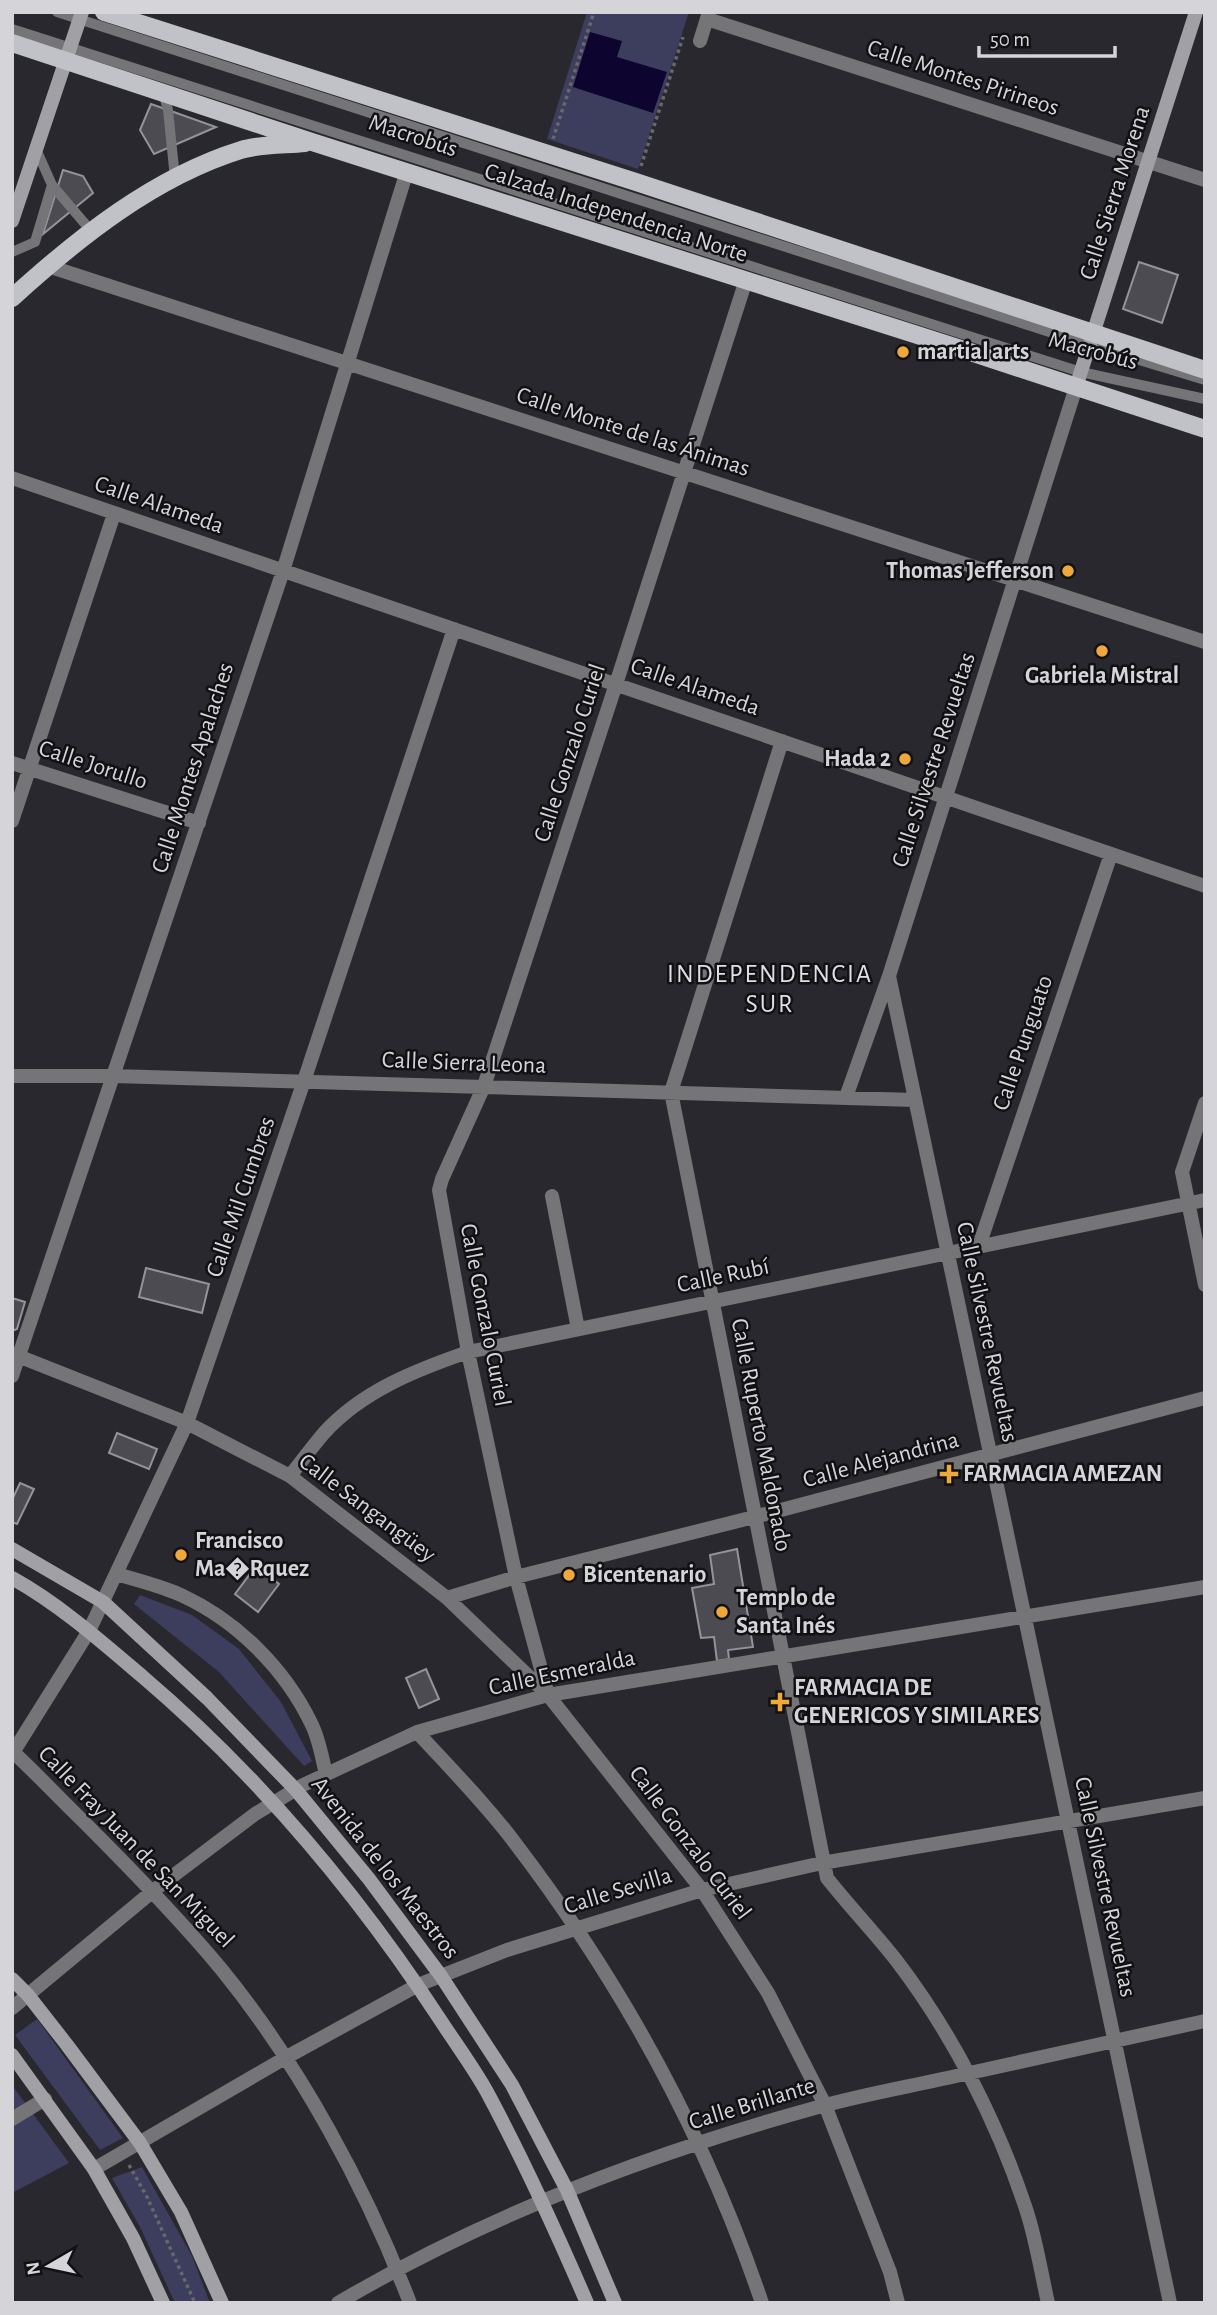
<svg xmlns="http://www.w3.org/2000/svg" width="1217" height="2315" viewBox="0 0 1217 2315" font-family="'Alegreya Sans',sans-serif">
<rect width="100%" height="100%" fill="#28282e"/>
<!-- green -->
<path fill="#3d3d5e" d="M587,12H689L638,169L547,139Z
M140,1595L192,1615L239,1649L281,1702L312,1761L304,1766L219,1672L134,1604Z
M37,2019L123,2138L100,2150L15,2035Z
M12,2085L69,2163L12,2193Z
M142,2167L192,2256L210,2303H175L140,2227L112,2178Z"/>
<!-- water -->
<path fill="#0d0430" d="M590,32L622,41L617,57L667,72L653,113L573,87Z"/>
<!-- building -->
<path fill="#4b4b51" stroke="#93939a" stroke-width="2" d="M151,104L168,110L216,127L154,154L140,130Z
M63,170L83,176L93,193L43,234Z
M1139,262L1178,275L1162,323L1123,309Z
M146,1268L209,1284L202,1313L139,1297Z
M12,1298L25,1302L17,1329L12,1331Z
M117,1433L157,1449L149,1469L109,1453Z
M20,1483L34,1489L17,1524L12,1522V1500Z
M737,1549L753,1647L728,1650L729,1659L717,1661L714,1637L701,1638L692,1588L714,1584L710,1555Z
M256,1566L279,1584L258,1612L235,1594Z
M426,1669L439,1699L419,1708L406,1678Z"/>
<g fill="none" stroke-linecap="round" stroke-linejoin="round">
<!-- path -->
<path stroke="#67676c" stroke-width="3.5" stroke-dasharray="3.5 3.5" stroke-linecap="butt" d="M553,139L594,12
M641,166L683,37
M129,2165L147,2197L195,2303"/>
<!-- lane -->
<path stroke="#757578" stroke-width="10" d="M57,12L1090,345L1205,380
M12,29L1081,372L1205,399
M163,92L168,110L175,178
M52,185L92,232
M12,252L35,242L52,185L36,149"/>
<!-- street -->
<path stroke="#757578" stroke-width="14" d="M707,19L1205,180
M700,41L709,12
M48,266L1205,642
M746,280L616,684L484,1086L442,1179L439,1190L468,1352L516,1577L548,1695L702,1890L768,1993L825,2105L890,2272L898,2303
M12,478L1205,886
M782,741L671,1092L827,1878C849,1906 874,1932 896,1960C952,2033 997,2121 1026,2209C1036,2239 1041,2272 1048,2303
M12,763L199,823
M12,821L114,514
M889,976L1170,2303
M12,1076H114L915,1100
M846,1097L889,976L1076,387
M1205,1103L1182,1172L1205,1285
M552,1196L578,1329
M979,1246L1111,854
M13,1354L187,1423L290,1476L447,1598L547,1694
M12,1376L283,571L407,171
M290,1476C301,1462 312,1447 324,1433C362,1391 416,1370 468,1352L1205,1200
M117,1574C139,1581 162,1586 183,1596C237,1621 285,1669 311,1723C319,1738 322,1758 326,1774
M447,1598L516,1577L754,1517L1205,1398
M417,1732C450,1768 485,1803 515,1843C621,1982 706,2137 762,2303
M12,1751C37,1774 60,1799 84,1822C132,1870 179,1918 222,1970C300,2066 366,2188 410,2303
M12,1754L89,1631L187,1423L304,1081L454,629
M12,2008L153,1891L255,1814L303,1785L417,1732L548,1695L1205,1587
M12,2119L45,2099
M94,2169L285,2058L418,1985L507,1950L702,1890L822,1863L1205,1798
M338,2303C488,2214 654,2152 822,2106C866,2094 912,2086 956,2076C1039,2058 1122,2039 1205,2021"/>
<!-- secondary -->
<path stroke="#a0a0a5" stroke-width="14" d="M12,221L82,12
M1076,387L1196,12
M12,1549L103,1602L207,1698L296,1790L369,1879L441,1976L512,2085L567,2190L615,2303
M12,1578C59,1604 102,1642 143,1677C258,1775 358,1894 441,2021C456,2044 473,2067 487,2092C524,2161 556,2231 587,2303
M12,1979L28,1995L67,2045L140,2143L181,2212L222,2303
M12,2055L94,2169L133,2238L163,2303"/>
<!-- primary -->
<path stroke="#c1c2c7" stroke-width="18" d="M104,12L636,182L1205,370
M12,43L312,142L955,347L1205,429
M12,298C78,238 154,177 241,150C261,144 285,145 305,143"/>
</g>
<!-- markers -->
<g fill="#eea83c" stroke="#111114" stroke-width="2.5">
<circle cx="903" cy="352" r="7"/>
<circle cx="1068" cy="571" r="7"/>
<circle cx="1102" cy="651" r="7"/>
<circle cx="905" cy="759" r="7"/>
<path d="M945.5 1463.5h7v7h7v7h-7v7h-7v-7h-7v-7h7z"/>
<circle cx="181" cy="1555" r="7"/>
<circle cx="569" cy="1575" r="7"/>
<circle cx="722" cy="1612" r="7"/>
<path d="M776.5 1691.5h7v7h7v7h-7v7h-7v-7h-7v-7h7z"/>
</g>
<g text-anchor="middle" dominant-baseline="central" stroke-width="5" stroke-linejoin="round" paint-order="stroke">
<!-- street labels -->
<g font-size="24" fill="#d5d5d9" stroke="#111114">
<text transform="translate(963 78) rotate(18)">Calle Montes Pirineos</text>
<text transform="translate(413 136) rotate(18)">Macrobús</text>
<text transform="translate(1115 193) rotate(-72)">Calle Sierra Morena</text>
<text transform="translate(616 213) rotate(18)">Calzada Independencia Norte</text>
<text transform="translate(1093 351) rotate(15)">Macrobús</text>
<text transform="translate(633 432) rotate(18)">Calle Monte de las Ánimas</text>
<text transform="translate(159 505) rotate(19)">Calle Alameda</text>
<text transform="translate(695 687) rotate(19)">Calle Alameda</text>
<text transform="translate(570 753) rotate(-72)">Calle Gonzalo Curiel</text>
<text transform="translate(934 760) rotate(-72)">Calle Silvestre Revueltas</text>
<text transform="translate(93 765) rotate(18)">Calle Jorullo</text>
<text transform="translate(193 768) rotate(-72)">Calle Montes Apalaches</text>
<text transform="translate(1023 1043) rotate(-71)">Calle Punguato</text>
<text transform="translate(464 1063) rotate(2)">Calle Sierra Leona</text>
<text transform="translate(241 1197) rotate(-71)">Calle Mil Cumbres</text>
<text transform="translate(723 1276) rotate(-12)">Calle Rubí</text>
<text transform="translate(485 1315) rotate(79)">Calle Gonzalo Curiel</text>
<text transform="translate(987 1332) rotate(78)">Calle Silvestre Revueltas</text>
<text transform="translate(761 1435) rotate(79)">Calle Ruperto Maldonado</text>
<text transform="translate(881 1460) rotate(-15)">Calle Alejandrina</text>
<text transform="translate(367 1508) rotate(37)">Calle Sangangüey</text>
<text transform="translate(562 1673) rotate(-12)">Calle Esmeralda</text>
<text transform="translate(690 1843) rotate(53)">Calle Gonzalo Curiel</text>
<text transform="translate(136 1847) rotate(46)">Calle Fray Juan de San Miguel</text>
<text transform="translate(385 1868) rotate(52)">Avenida de los Maestros</text>
<text transform="translate(1105 1887) rotate(78)">Calle Silvestre Revueltas</text>
<text transform="translate(618 1891) rotate(-17)">Calle Sevilla</text>
<text transform="translate(752 2104) rotate(-17)">Calle Brillante</text>
</g>
<!-- poi labels -->
<g font-size="24" font-weight="bold" fill="#d5d5d9" stroke="#111114" text-anchor="start">
<text x="917" y="352">martial arts</text>
<text x="1054" y="571" text-anchor="end">Thomas Jefferson</text>
<text x="1102" y="676" text-anchor="middle">Gabriela Mistral</text>
<text x="891" y="759" text-anchor="end">Hada 2</text>
<text x="963" y="1474">FARMACIA AMEZAN</text>
<text x="195" y="1541">Francisco<tspan x="195" dy="28">Ma�Rquez</tspan></text>
<text x="583" y="1575">Bicentenario</text>
<text x="736" y="1598">Templo de<tspan x="736" dy="28">Santa Inés</tspan></text>
<text x="794" y="1688">FARMACIA DE<tspan x="794" dy="28">GENERICOS Y SIMILARES</tspan></text>
</g>
<!-- neighbourhood labels -->
<g font-size="26" letter-spacing="2" fill="#dfdfe6" stroke="#111114">
<text x="770" y="974">INDEPENDENCIA<tspan x="770" dy="30">SUR</tspan></text>
</g>
</g>
<!-- border -->
<rect width="1217" height="2315" fill="none" stroke="#d5d5d9" stroke-width="28"/>
<!-- north arrow -->
<g transform="translate(49 2266) rotate(261)" stroke="#111114" stroke-width="5" paint-order="stroke">
<path d="M0-5L12 26L0 18L-12 26Z" fill="#d5d5d9"/>
<text y="-10" font-size="19" font-weight="bold" text-anchor="middle" fill="#d5d5d9">N</text>
</g>
<!-- scale -->
<path d="M979 46v10h136v-10" fill="none" stroke="#d5d5d9" stroke-width="3.5"/>
<text x="990" y="46" font-size="21" fill="#d5d5d9" stroke="#111114" stroke-width="5" paint-order="stroke">50 m</text>
</svg>
